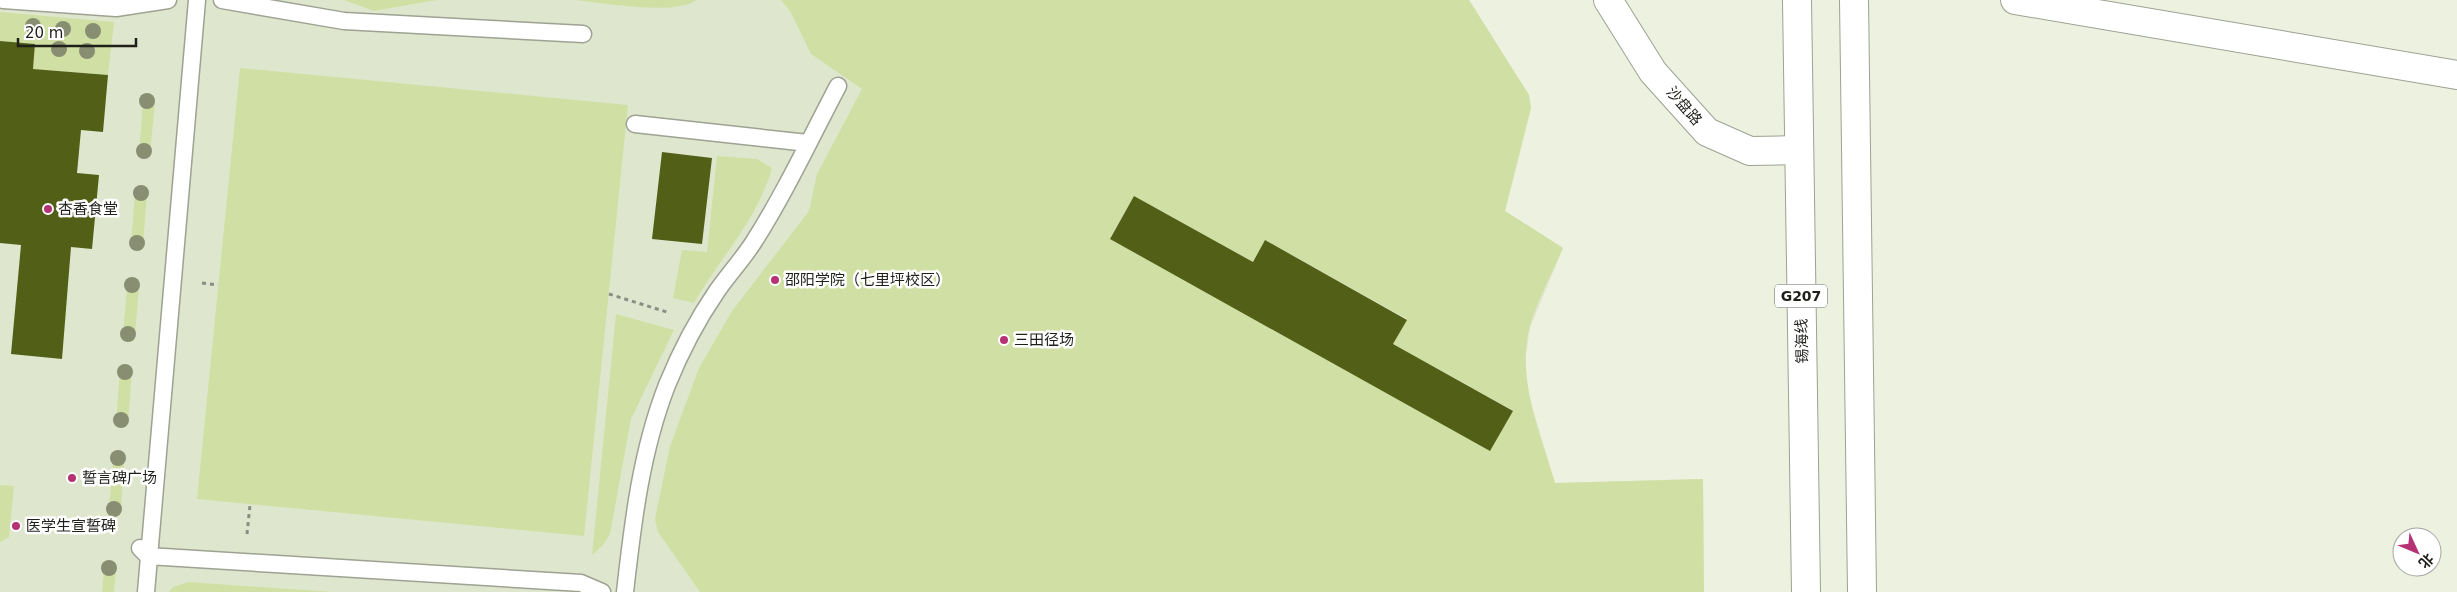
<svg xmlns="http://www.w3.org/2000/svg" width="2457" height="592" viewBox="0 0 2457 592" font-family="'DejaVu Sans','Noto Sans SC',sans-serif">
<rect width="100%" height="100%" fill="#ecf1e0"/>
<!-- built -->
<path fill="#dfe6ce" d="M0,0H369L374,11L438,0H1469L1529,95L1531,108L1505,211L1563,248L1530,328L1525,361L1529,396L1555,483L1703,479L1704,592H0Z"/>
<!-- green -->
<path fill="#d0e0a4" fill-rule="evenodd" d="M344,0H438L374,11Z
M575,0H697C673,16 604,3 575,0Z
M781,0H1469L1529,95L1531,108L1505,211L1563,248C1552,274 1536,302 1529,330C1517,382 1541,434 1555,483L1703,479L1704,592H700L658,532L655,519L670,446L699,368L732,311L809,211L817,174L862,89L811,54L790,11ZM1134,196L1253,262L1265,240L1407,319L1393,344L1512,410L1490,450L1110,238Z
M0,12L114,22L108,75L33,69L35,44L0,41Z
M240,68L628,105L584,536L197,499Z
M148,96L152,98L155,103L150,153L147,158H142L139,152L143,102Z
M717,156L757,159L772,168C758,219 720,258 694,303L673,298L682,250L707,252Z
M141,188L146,191L147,194L143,244L142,248L135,249L131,243L135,193Z
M135,281L139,287L135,336L134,341L128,342L124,339L123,335L127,286L129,282Z
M616,314L674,330L631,419L610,534L603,545L592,555Z
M128,367L132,372L128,422L125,427L121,428L116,421L120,371L122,368Z
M120,455L124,461L121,511L115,517L110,514L109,510L113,460L115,456Z
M0,485L14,486L9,537L0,542Z
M107,564L113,565L116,570L114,592H102L104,570Z
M188,582L333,592H169L173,587Z"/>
<!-- building -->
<path fill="#526017" d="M0,41L35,44L33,69L108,75L103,132L81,130L77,173L99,175L92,249L71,247L62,359L11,354L21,245L0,243Z
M662,152L712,158L702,244L652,239Z
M1134,196L1253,262L1265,240L1407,320L1393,344L1513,411L1490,451L1110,239Z"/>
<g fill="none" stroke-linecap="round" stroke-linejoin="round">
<!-- lane casing -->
<g stroke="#9da292" stroke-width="19">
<path id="lane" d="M3,0L116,8L168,0
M222,0L344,21L583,34
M635,124L808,143
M140,548L148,556L581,583L602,592
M146,592L197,0
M625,592C633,521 641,452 667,385C680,353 697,320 717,291C728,275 742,260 753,243C785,193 810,139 838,86"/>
</g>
<!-- street casing -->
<g stroke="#9da292" stroke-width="30">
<path id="street" d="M1608,0L1653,72L1707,132L1750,151L1799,150
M2015,0L2457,75"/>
</g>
<!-- highway casing -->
<g stroke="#9da292" stroke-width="30">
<path id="highway" d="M1797,0L1806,592
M1854,0L1862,592"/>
</g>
<!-- path -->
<path stroke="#8a8d82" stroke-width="3" stroke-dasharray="4 4" stroke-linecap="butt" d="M202,283L218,285
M609,294L670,313
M247,534L250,505"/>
<!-- lane -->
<use href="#lane" stroke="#fff" stroke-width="16"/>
<!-- street -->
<use href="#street" stroke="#fff" stroke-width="28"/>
<!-- highway -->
<use href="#highway" stroke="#fff" stroke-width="28"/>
</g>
<!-- trees -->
<g fill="#878e71">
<circle cx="33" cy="26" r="8"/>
<circle cx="63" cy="29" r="8"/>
<circle cx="93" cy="31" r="8"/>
<circle cx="59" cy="49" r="8"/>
<circle cx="87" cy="51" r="8"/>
<circle cx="147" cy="101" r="8"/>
<circle cx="144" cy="151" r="8"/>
<circle cx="141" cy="193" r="8"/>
<circle cx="137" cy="243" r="8"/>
<circle cx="132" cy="285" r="8"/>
<circle cx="128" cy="334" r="8"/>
<circle cx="125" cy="372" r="8"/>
<circle cx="121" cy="420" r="8"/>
<circle cx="118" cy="458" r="8"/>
<circle cx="114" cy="509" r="8"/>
<circle cx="109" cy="568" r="8"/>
</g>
<!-- markers -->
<g fill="#b73175" stroke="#fff" stroke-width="2">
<circle cx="48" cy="209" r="5"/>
<circle cx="775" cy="280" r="5"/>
<circle cx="1004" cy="340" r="5"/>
<circle cx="72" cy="478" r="5"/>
<circle cx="16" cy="526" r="5"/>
</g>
<g text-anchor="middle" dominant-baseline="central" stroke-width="5" stroke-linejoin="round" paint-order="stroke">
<!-- shield labels -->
<rect fill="#fff" stroke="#62635f" stroke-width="1" x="1775" y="284.5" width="52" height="23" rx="4"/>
<g font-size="14" font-weight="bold" fill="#1f201a">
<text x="1801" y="296">G207</text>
</g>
<!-- street labels -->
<g font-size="15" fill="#1f201a" stroke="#fff">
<text transform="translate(1684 106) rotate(49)">沙盘路</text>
<text transform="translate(1802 341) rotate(-91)">锡海线</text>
</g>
<!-- poi labels -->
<g font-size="15" fill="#1f201a" stroke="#fff" text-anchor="start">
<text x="58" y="209">杏香食堂</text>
<text x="785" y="280">邵阳学院（七里坪校区）</text>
<text x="1014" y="340">三田径场</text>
<text x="82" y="478">誓言碑广场</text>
<text x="26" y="526">医学生宣誓碑</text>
</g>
</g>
<!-- north arrow -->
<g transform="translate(2417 552) rotate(134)"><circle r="24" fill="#ffffff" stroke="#a5a6a3"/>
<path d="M0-4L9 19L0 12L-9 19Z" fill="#b73175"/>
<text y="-8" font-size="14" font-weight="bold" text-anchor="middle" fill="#1f201a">北</text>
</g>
<!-- scale -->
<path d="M18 38v8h118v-8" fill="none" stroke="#1f201a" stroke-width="2.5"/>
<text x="25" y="38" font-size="15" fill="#1f201a" stroke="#ffffff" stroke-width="4" paint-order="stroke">20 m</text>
</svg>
